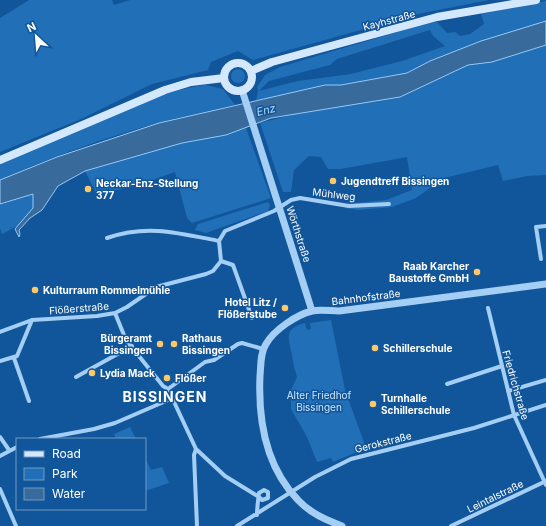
<svg xmlns="http://www.w3.org/2000/svg" width="546" height="526" viewBox="0 0 546 526" font-family="Inter,sans-serif">
<rect width="100%" height="100%" fill="#11569a"/>
<!-- green -->
<path fill="#206fb7" fill-rule="evenodd" d="M29,0H112L114,5L130,0H489L418,14L253,60L238,51L211,62L208,70L152,84L81,119L0,152V18Z
M546,1V21L430,61L407,73L341,85H325L256,101L258,91L257,87L265,75L280,67L427,23L437,22L447,33L455,32L460,36L470,34L484,24L481,14ZM430,30L433,36L445,46L402,61L351,74L298,81L259,91L269,81L330,65L337,59Z
M546,45V175L527,176L503,181L498,165L444,178L416,198L392,207L358,210L345,208V204L386,200L412,190L407,157L341,169H328L321,157L309,156L294,170L291,192H283L260,123L295,114L400,97L468,65L492,62Z
M231 76a7 7 0 1 1 14 0a7 7 0 1 1-14 0Z
M206,85L223,89L235,105C210,111 183,116 158,123C104,138 51,157 0,180V164C35,149 70,134 104,119C137,105 170,89 206,85Z
M246,128L271,198L192,223L187,218L175,172L141,184L97,195L85,171L182,143L226,135Z
M33,194V208L19,225L2,234L0,229V204Z
M268,202L270,205L268,211L206,233L195,230L198,224Z
M331,320L345,390L366,448L333,462L331,458L317,462L307,437L291,409V390L297,377C295,370 293,363 292,355C288,338 284,328 305,323L307,330L311,329L310,323Z
M130,427L136,439H116L114,434Z
M145,458L151,470L162,467L169,483L145,491Z"/>
<!-- water -->
<path fill="#386a9b" stroke="#95caf7" d="M546,21V45L492,62L468,65L400,97L271,118L226,135L182,143L85,171L58,186L42,210L30,218L19,230L20,234L19,237L15,229L33,208V194L0,204V180L57,157L159,123L325,85H341L407,73L430,61L481,41Z"/>
<g fill="none" stroke-linecap="round" stroke-linejoin="round">
<!-- minor -->
<path stroke="#a4cef4" stroke-width="4" d="M107,238C147,224 179,233 219,241
M541,259L536,227L546,226
M221,261L233,265L252,318
M488,308L514,415L546,485
M115,313L126,340L163,386L168,389L196,449L225,476L259,497L262,500L268,498V492L264,490L259,493C258,501 257,507 257,515
M0,332L32,320L97,316L115,313L127,307L156,287L206,274L213,271L221,261L219,241L225,231L274,211L291,200L300,198L349,206L389,204
M14,358L29,401
M0,361L17,356L32,320
M76,377L132,346
M447,384L502,366
M168,389L205,362L214,360L238,344L242,343L263,349
M508,391L546,380
M0,437L9,450
M40,439L94,429L115,423L173,398
M196,449L194,455L197,526
M0,456L17,447
M0,489L16,526
M237,526L315,477L351,459L474,428L546,405
M451,526L546,481"/>
<!-- tertiary -->
<path stroke="#a4cef4" stroke-width="7" d="M242,90L312,311
M342,526C326,520 310,513 298,500C266,467 258,421 260,376C261,366 260,353 266,344C274,330 296,315 312,311C320,309 331,311 339,311L546,284"/>
<!-- secondary -->
<path stroke="#d4e8fd" stroke-width="8" d="M224 77a14 14 0 1 1 28 0a14 14 0 1 1-28 0Z
M251,71L272,62L437,17L536,0
M0,160L165,90L191,82L224,78"/>
</g>
<!-- markers -->
<g fill="#ffc867" stroke="#11569a" stroke-width="1.5">
<circle cx="333" cy="181" r="4"/>
<circle cx="88" cy="189" r="4"/>
<circle cx="477" cy="272" r="4"/>
<circle cx="35" cy="290" r="4"/>
<circle cx="285" cy="308" r="4"/>
<circle cx="160" cy="344" r="4"/>
<circle cx="174" cy="344" r="4"/>
<circle cx="375" cy="348" r="4"/>
<circle cx="92" cy="373" r="4"/>
<circle cx="167" cy="378" r="4"/>
<circle cx="373" cy="404" r="4"/>
</g>
<g text-anchor="middle" dominant-baseline="central" stroke-width="3" stroke-linejoin="round" paint-order="stroke">
<!-- street labels -->
<g font-size="10" fill="#fff" stroke="#11569a">
<text transform="translate(389 20) rotate(-15)">Kayhstraße</text>
<text transform="translate(334 194) rotate(7)">Mühlweg</text>
<text transform="translate(299 234) rotate(72)">Wörthstraße</text>
<text transform="translate(366 297) rotate(-7)">Bahnhofstraße</text>
<text transform="translate(79 308) rotate(-5)">Flößerstraße</text>
<text transform="translate(516 385) rotate(74)">Friedrichstraße</text>
<text transform="translate(383 442) rotate(-14)">Gerokstraße</text>
<text transform="translate(495 496) rotate(-26)">Leintalstraße</text>
</g>
<!-- poi labels -->
<g font-size="10" font-weight="bold" fill="#fff" stroke="#11569a" text-anchor="start">
<text x="341" y="181">Jugendtreff Bissingen</text>
<text x="96" y="183">Neckar-Enz-Stellung<tspan x="96" dy="12">377</tspan></text>
<text x="469" y="266" text-anchor="end">Raab Karcher<tspan x="469" dy="12">Baustoffe GmbH</tspan></text>
<text x="43" y="290">Kulturraum Rommelmühle</text>
<text x="277" y="302" text-anchor="end">Hotel Litz /<tspan x="277" dy="12">Flößerstube</tspan></text>
<text x="152" y="338" text-anchor="end">Bürgeramt<tspan x="152" dy="12">Bissingen</tspan></text>
<text x="182" y="338">Rathaus<tspan x="182" dy="12">Bissingen</tspan></text>
<text x="383" y="348">Schillerschule</text>
<text x="100" y="373">Lydia Mack</text>
<text x="175" y="378">Flößer</text>
<text x="381" y="398">Turnhalle<tspan x="381" dy="12">Schillerschule</tspan></text>
</g>
<!-- park labels -->
<g font-size="10" fill="#cce6fe" stroke="#11569a">
<text x="319" y="395">Alter Friedhof<tspan x="319" dy="12">Bissingen</tspan></text>
</g>
<!-- water labels -->
<g font-size="11" font-style="italic" fill="#b0d7fb" stroke="#11569a">
<text transform="translate(266 110) rotate(-13)">Enz</text>
</g>
<!-- district labels -->
<g font-size="14" font-weight="bold" letter-spacing="1" fill="#fff" stroke="#11569a">
<text x="165" y="396">BISSINGEN</text>
</g>
</g>
<!-- legend -->
<rect x="16" y="438" width="130" height="72" fill="#11569a" stroke="#709ac2"/>
<rect x="24" y="451" width="20" height="6" fill="#d4e8fd" stroke="#709ac2"/>
<text x="52" y="458" font-size="12" fill="#ffffff">Road</text>
<rect x="24" y="468" width="20" height="12" fill="#206fb7" stroke="#709ac2"/>
<text x="52" y="478" font-size="12" fill="#ffffff">Park</text>
<rect x="24" y="488" width="20" height="12" fill="#386a9b" stroke="#709ac2"/>
<text x="52" y="498" font-size="12" fill="#ffffff">Water</text>
<!-- north arrow -->
<g transform="translate(36 36) rotate(334)" stroke="#11569a" stroke-width="3" paint-order="stroke">
<path d="M0-3L7 15L0 10L-7 15Z" fill="#ffffff"/>
<text y="-6" font-size="11" font-weight="bold" text-anchor="middle" fill="#ffffff">N</text>
</g>
</svg>
